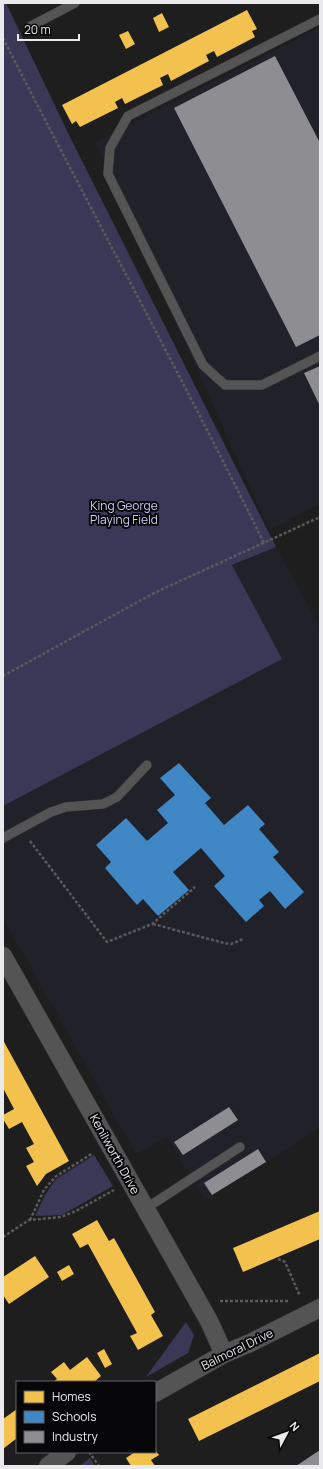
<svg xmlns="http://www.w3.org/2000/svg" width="323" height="1469" viewBox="0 0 323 1469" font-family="Manrope,sans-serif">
<rect width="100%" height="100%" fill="#1e1e1f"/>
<!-- built -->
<path fill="#212129" d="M320,27V504L269,530L95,142Z
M276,547L320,627V1128L205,1200L167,1137L136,1154L3,918V806L282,659L232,565Z"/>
<!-- green -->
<path fill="#3b3857" d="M3,3H6L69,135L276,547L232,565L282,659L3,806Z
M94,1155L113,1186L62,1215L35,1216L45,1195L55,1180Z
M186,1322L194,1335L188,1353L146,1377Z
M90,1458L95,1466H79Z"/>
<!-- homes -->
<path fill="#f2c14e" d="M247,10L257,29L252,31L255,37L217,57L214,51L206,55L209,61L171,81L168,74L160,78L163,85L125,104L122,98L115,102L118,108L80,127L76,121L72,124L62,105Z
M162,13L169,27L159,32L153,18Z
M128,31L135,44L126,49L119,35Z
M3,1040L69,1161L46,1174L37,1186L26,1166L34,1162L26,1148L34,1144L22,1122L9,1129L3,1119V1115L14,1109L3,1088Z
M320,1211V1239L243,1272L233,1248Z
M97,1220L109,1241L114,1238L155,1312L151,1315L163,1336L138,1350L130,1336L137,1333L88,1244L80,1248L72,1234Z
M35,1256L49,1277L9,1304L3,1295V1277Z
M69,1265L74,1274L62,1281L57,1272Z
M104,1349L112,1364L105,1368L97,1353Z
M320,1353V1381L199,1441L188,1419Z
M87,1357L101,1376L94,1382H53L57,1379L51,1372L64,1362L70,1370Z
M17,1409V1438L3,1449V1419Z
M155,1450L159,1455L151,1460L155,1466H131L126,1458L135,1452H155Z"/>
<!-- schools -->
<path fill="#3f88c5" d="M179,763L211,798L205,803L224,825L248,805L265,824L259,829L279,852L273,857L304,892L285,909L270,891L259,900L264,906L246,922L214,886L225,876L201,848L173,872L189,890L158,916L143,899L137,905L105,868L111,862L96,845L126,818L147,841L168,823L157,810L175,795L160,778Z"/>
<!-- industry -->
<path fill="#8d8d92" d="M275,56L320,143V335L296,347L174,108Z
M320,366V406L304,373Z
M229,1107L238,1120L183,1155L174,1142Z
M258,1149L266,1162L212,1195L204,1183Z
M320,1450V1466H296Z"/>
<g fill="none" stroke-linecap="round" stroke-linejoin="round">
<!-- lane casing -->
<g stroke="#39393a" stroke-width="10">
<path id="lane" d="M320,19L128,116L110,148L108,174L203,365L225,385H262L320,356
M31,26L75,3
M3,838L51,812L66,807L103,804L117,797L147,765
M145,1209L240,1147"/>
</g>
<!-- street casing -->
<g stroke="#39393a" stroke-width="19">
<path id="street" d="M3,956L209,1321L224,1354
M155,1393L224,1354L250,1343L320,1308
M48,1466L67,1452"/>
</g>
<!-- path -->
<path stroke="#5a5a5b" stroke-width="2.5" stroke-dasharray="3 2" stroke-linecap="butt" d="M3,38C89,207 180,373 264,543
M3,676L154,593L320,517
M30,841L107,942L152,924L195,887
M153,924L224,943L231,944L243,939
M30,1220L44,1190L55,1177L93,1153
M3,1237L29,1220L61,1217L76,1211L114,1190
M278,1259L285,1262L300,1296
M220,1301H289
M89,1452L99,1466"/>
<!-- lane -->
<use href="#lane" stroke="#545455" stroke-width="9"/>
<!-- street -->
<use href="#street" stroke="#545455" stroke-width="18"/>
</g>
<g text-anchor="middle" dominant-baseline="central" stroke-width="4" stroke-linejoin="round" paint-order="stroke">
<!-- park labels -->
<g font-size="12" fill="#cecaf9" stroke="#070709">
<text x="124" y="505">King George<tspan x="124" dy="14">Playing Field</tspan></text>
</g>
<!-- street labels -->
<g font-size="12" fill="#eae9ec" stroke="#070709">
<text transform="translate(115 1154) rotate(61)">Kenilworth Drive</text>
<text transform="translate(237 1349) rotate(-26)">Balmoral Drive</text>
</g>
</g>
<!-- border -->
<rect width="323" height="1469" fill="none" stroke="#eae9ec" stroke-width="8"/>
<!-- legend -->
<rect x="16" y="1381" width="140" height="72" fill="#070709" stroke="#626164"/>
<rect x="24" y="1391" width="20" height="12" fill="#f2c14e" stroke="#626164"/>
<text x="52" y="1401" font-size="12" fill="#eae9ec">Homes</text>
<rect x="24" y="1411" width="20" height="12" fill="#3f88c5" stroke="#626164"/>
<text x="52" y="1421" font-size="12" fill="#eae9ec">Schools</text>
<rect x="24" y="1431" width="20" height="12" fill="#8d8d92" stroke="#626164"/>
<text x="52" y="1441" font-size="12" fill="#eae9ec">Industry</text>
<!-- north arrow -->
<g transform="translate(287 1433) rotate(49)" stroke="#070709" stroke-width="3" paint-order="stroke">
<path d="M0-3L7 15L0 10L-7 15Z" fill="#eae9ec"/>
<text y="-6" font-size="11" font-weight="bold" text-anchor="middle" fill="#eae9ec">N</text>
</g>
<!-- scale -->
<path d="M18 34v6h61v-6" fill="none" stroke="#eae9ec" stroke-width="2"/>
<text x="24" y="34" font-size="12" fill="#eae9ec" stroke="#070709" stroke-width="3" paint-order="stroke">20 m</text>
</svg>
